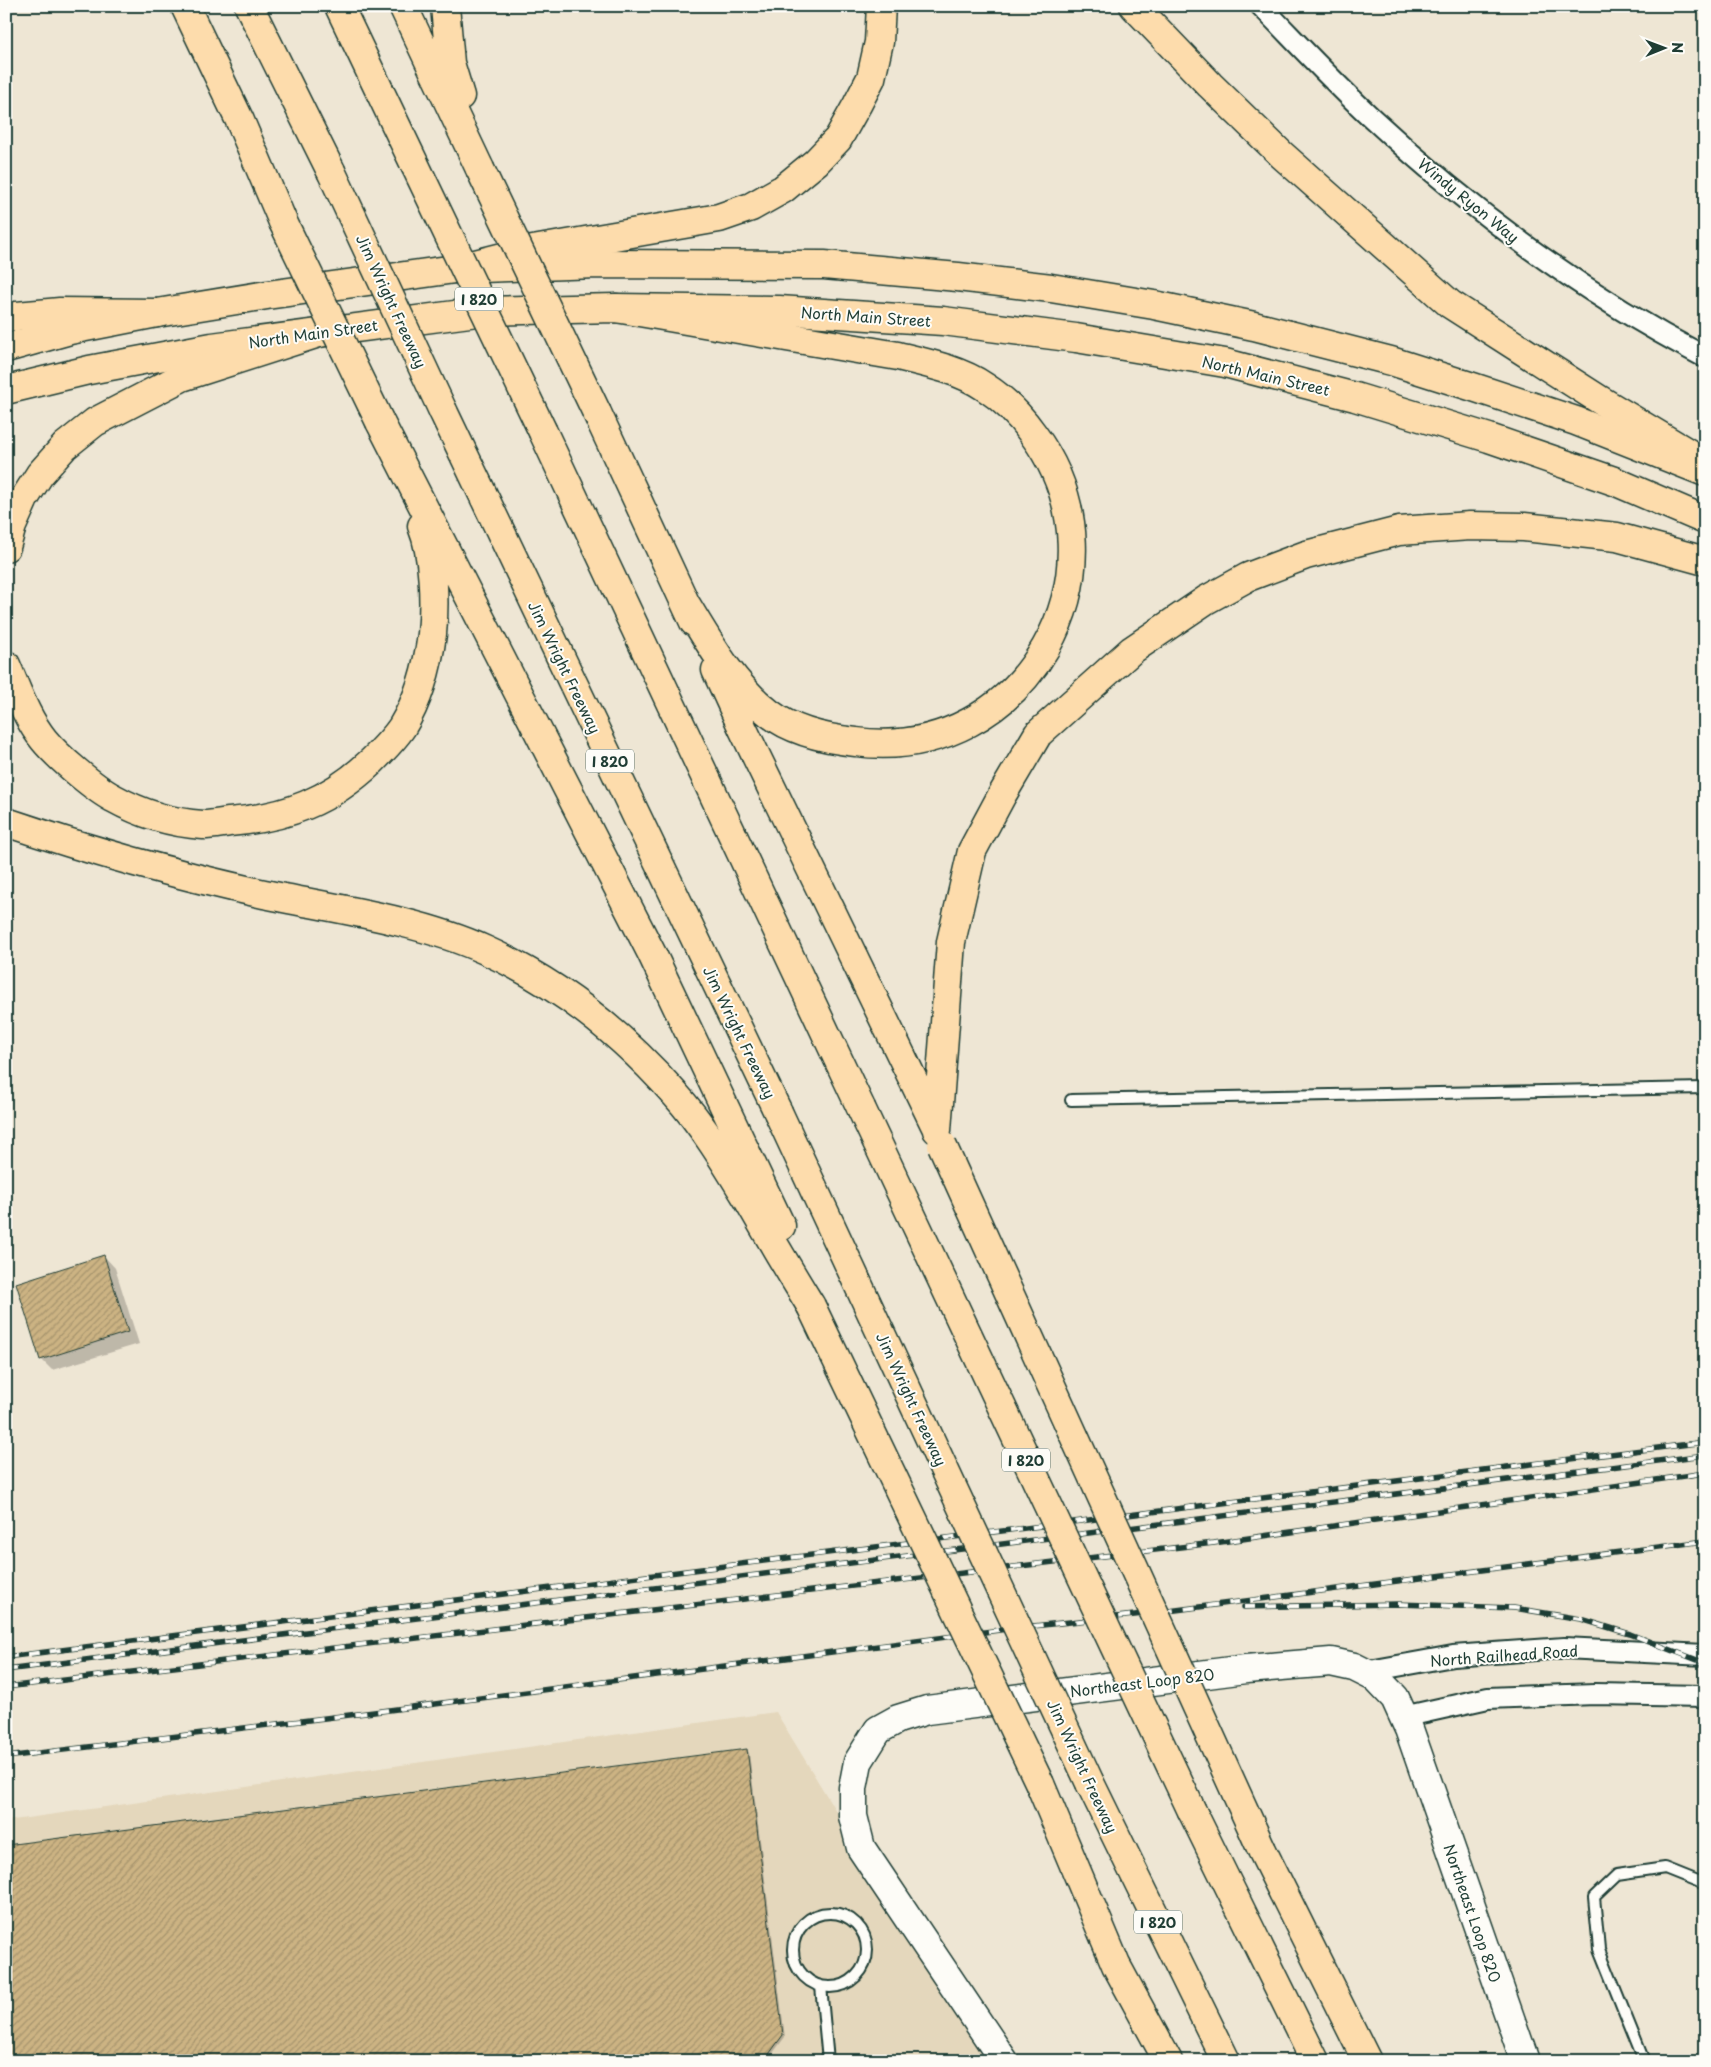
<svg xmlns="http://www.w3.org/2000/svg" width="1711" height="2067" viewBox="0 0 1711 2067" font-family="'Playpen Sans',sans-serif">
<defs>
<pattern id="building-hatch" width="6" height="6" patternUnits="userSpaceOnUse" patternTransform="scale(1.25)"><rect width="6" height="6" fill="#ccb383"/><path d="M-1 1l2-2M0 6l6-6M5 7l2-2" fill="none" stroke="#a5936c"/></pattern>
</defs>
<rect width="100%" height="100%" fill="#eee6d4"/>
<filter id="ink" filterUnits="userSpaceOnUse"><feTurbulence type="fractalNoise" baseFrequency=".02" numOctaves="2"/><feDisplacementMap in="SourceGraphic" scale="10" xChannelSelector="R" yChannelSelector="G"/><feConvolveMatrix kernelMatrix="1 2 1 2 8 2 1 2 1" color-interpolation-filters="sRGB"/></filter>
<g filter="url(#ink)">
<!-- built -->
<path fill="#e4d7bc" d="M776,1712L987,2061H6V1821Z"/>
<!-- shadow -->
<path fill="#0003" d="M104,1256L115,1268L139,1344L52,1370L41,1359Z
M747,1750L749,1753L785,2037L767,2061H6Z"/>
<!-- building -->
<path fill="url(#building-hatch)" stroke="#1f3d34" d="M104,1255L128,1332L40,1360L16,1283Z
M747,1749L783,2035L764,2061H6V1845Z"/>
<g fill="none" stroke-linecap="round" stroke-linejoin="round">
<!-- lane casing -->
<g stroke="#1f3d34" stroke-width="14">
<path id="lane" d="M1071,1100L1705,1088
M793 1950a37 37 0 1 1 74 0a37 37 0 1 1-74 0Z
M821,1986L828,2061
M1644,2061L1599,1949L1594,1897L1617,1875L1665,1868L1705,1884"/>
</g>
<!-- street casing -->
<g stroke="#1f3d34" stroke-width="24">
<path id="street" d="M1261,6C1298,44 1334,83 1373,119C1472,211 1585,295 1705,357
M1364,1672L1453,1656L1564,1648L1705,1655
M1403,1717L1488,1698L1595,1694L1705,1696"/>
</g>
<!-- secondary casing -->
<g stroke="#1f3d34" stroke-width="31">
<path id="secondary" d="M1004,2061L861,1848L853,1816V1788L858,1762L878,1730L898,1719L927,1710L1246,1669L1331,1662L1354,1667L1376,1678L1395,1698L1409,1729L1525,2061"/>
</g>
<!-- primary casing -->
<g stroke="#1f3d34" stroke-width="31">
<path id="primary" d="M6,348L70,330L157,313L267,295L455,269L597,264L824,265L958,277L1051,288L1154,305L1254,326L1391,361L1473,387L1576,421L1705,472
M6,390L89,370L212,347L485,311L616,308L779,310L943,321L1076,338L1225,363L1355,397L1489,438L1614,481L1705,520"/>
</g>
<!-- highway casing -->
<g stroke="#1f3d34" stroke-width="31">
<path id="highway" d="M185,6L240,121L283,222
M249,6L331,171
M339,6L415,165
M403,6L480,169
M445,6L450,63L460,96
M1134,6L1210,85L1282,155L1450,304L1600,400L1705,463
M455,269L527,251L719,218L751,207L783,189L816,162L838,139L857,105L871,78L879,42L881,6
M616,308L898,356C927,363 960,370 985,387C1004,399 1020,416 1033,434C1134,570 1025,764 856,742C827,739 792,731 769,713C733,685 710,644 687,606
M6,317L60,312L157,313
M443,411L778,1112
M597,413L694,622
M380,422L652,954L781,1226
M543,432L861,1108
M6,547L12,526L24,499L40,474L65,446L95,422L182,377L325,331
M6,665C17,690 26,718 44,740C57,756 94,788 113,798C140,813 172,823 203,825C212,825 221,823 229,822C286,818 330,801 372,761C382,751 394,739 402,727C419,699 428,666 432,634C435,603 434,555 422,526
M716,670L743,729L936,1127
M6,822C91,851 177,875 264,894C336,909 419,920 485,950C558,983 622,1034 674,1093C704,1126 727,1165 750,1203C770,1238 790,1272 811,1306
M937,1130L951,942L972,851L1002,795L1038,734L1132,650L1206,600L1248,577L1306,555L1399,531L1470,526L1524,527L1617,537L1705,561
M1090,1783L1226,2061
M1040,1784L1116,1965L1168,2061
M1192,1811L1315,2061
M1262,1850L1367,2061"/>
</g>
<!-- lane -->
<use href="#lane" stroke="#fdfcf7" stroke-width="10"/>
<!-- street -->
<use href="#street" stroke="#fdfcf7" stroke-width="20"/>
<!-- secondary -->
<use href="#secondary" stroke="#fdfcf7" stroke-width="28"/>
<!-- primary -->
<use href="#primary" stroke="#fddcac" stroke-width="28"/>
<!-- highway -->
<use href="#highway" stroke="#fddcac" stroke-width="28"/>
<!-- rail casing -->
<g stroke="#1f3d34" stroke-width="5.5">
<path id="rail" d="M1244,1607L1398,1604L1514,1608L1581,1619L1630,1634L1705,1663
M6,1657L1705,1442
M6,1670L1705,1455
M6,1687L1214,1543L1705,1473
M6,1757L374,1712L1015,1628L1153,1613L1705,1541"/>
</g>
<!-- rail -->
<use href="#rail" stroke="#fdfcf7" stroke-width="4" stroke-dasharray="11" stroke-linecap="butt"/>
<!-- highway-bridge casing -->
<g stroke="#1f3d34" stroke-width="31" stroke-linecap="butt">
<path id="highway-bridge" d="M415,165L543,432
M480,169L597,413
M331,171L443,411
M283,222L380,422
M861,1108L1192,1811
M778,1112L1090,1783
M942,1145L1262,1850
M811,1306L1040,1784"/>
</g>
<!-- highway-bridge -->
<use href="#highway-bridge" stroke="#fddcac" stroke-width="28"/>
</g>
</g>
<g text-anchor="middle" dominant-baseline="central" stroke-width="4" stroke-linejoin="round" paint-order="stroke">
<!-- shield labels -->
<g fill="#fdfcf7" stroke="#62766e" stroke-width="1">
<rect x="455" y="287.5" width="48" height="23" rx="4"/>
<rect x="586" y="749.5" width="48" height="23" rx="4"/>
<rect x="1002" y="1448.5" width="48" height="23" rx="4"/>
<rect x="1134" y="1910.5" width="48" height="23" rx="4"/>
</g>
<g font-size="14" font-weight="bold" fill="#1f3d34">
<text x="479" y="299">I 820</text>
<text x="610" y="761">I 820</text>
<text x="1026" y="1460">I 820</text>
<text x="1158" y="1922">I 820</text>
</g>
<!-- street labels -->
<g font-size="15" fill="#1f3d34" stroke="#fdfcf7">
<text transform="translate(1469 200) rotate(39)">Windy Ryon Way</text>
<text transform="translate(392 301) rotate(65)">Jim Wright Freeway</text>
<text transform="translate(866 316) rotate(4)">North Main Street</text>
<text transform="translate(313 333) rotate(-8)">North Main Street</text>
<text transform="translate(1266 375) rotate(13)">North Main Street</text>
<text transform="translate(565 667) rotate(64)">Jim Wright Freeway</text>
<text transform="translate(740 1032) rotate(64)">Jim Wright Freeway</text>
<text transform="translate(912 1399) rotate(65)">Jim Wright Freeway</text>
<text transform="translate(1504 1655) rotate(-4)">North Railhead Road</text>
<text transform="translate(1142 1682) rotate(-7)">Northeast Loop 820</text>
<text transform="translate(1083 1766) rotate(65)">Jim Wright Freeway</text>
<text transform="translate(1473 1913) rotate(71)">Northeast Loop 820</text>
</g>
</g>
<!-- margin -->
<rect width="1711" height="2067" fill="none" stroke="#fdfcf7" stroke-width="25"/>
<rect x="12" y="12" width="1686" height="2042" fill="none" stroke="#1f3d34" stroke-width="2" filter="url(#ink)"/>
<!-- north arrow -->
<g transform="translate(1664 48) rotate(89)" stroke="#fdfcf7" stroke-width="4" paint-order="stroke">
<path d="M0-4L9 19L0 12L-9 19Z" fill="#1f3d34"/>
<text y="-8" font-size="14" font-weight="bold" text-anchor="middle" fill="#1f3d34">N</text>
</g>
</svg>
